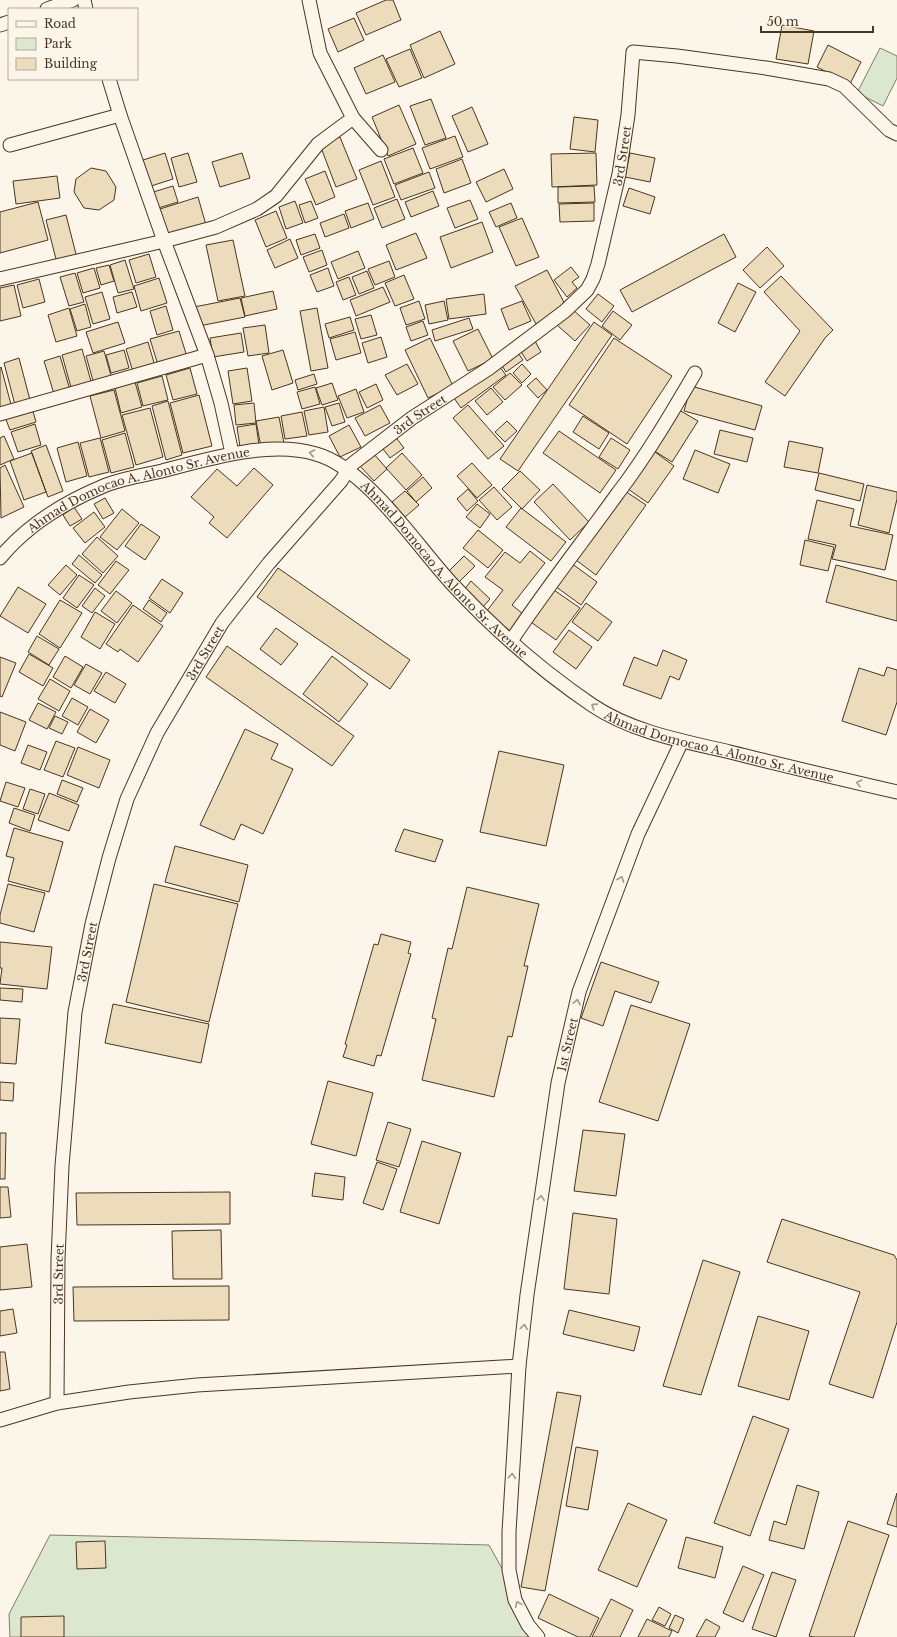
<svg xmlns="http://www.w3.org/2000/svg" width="897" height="1637" viewBox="0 0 897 1637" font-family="'Libre Baskerville',serif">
<rect width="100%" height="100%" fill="#fbf6e9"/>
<!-- green -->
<path fill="#dce7d0" stroke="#887966" d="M880,48L897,56V78L883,106L857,93Z
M50,1535L489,1545L540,1637H10L9,1614Z"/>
<!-- building -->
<path fill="#ecdcbc" stroke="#4a3520" d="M386,0H393L401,20L366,35L356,13Z
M354,18L364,40L338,52L328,29Z
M782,25L814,31L808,64L776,59Z
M440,31L455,64L424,78L410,45Z
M828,45L861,62L850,84L817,67Z
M410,49L422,78L399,87L386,59Z
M383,55L395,82L366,94L354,68Z
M431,99L446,138L425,145L410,106Z
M399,105L416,144L388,156L372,117Z
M472,107L488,144L468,152L452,116Z
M574,117L598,120L595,152L570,149Z
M455,136L463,157L430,169L422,148Z
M340,137L357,179L336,187L320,145Z
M413,148L423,173L394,184L384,159Z
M165,153L173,179L151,186L143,160Z
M188,153L197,182L179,187L171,158Z
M242,153L250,178L220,187L212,162Z
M596,153L597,185L552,187L551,154Z
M630,153L655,158L650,182L625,177Z
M462,159L471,183L444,193L436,169Z
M381,161L395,197L373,205L359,170Z
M91,168L106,171L116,187L114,200L99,210L84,208L74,192L76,179Z
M504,169L513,189L486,202L476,182Z
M325,171L335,197L316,205L305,179Z
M429,172L435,188L401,200L395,185Z
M57,176L60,198L16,204L13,181Z
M173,186L178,202L155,209L150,193Z
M594,186L595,202L558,203V187Z
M629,188L655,197L650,214L623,206Z
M433,191L439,206L411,217L405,202Z
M198,197L206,225L168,237L160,209Z
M397,199L405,219L382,228L374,208Z
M470,200L478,219L455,228L447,208Z
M295,201L303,223L286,229L279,207Z
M311,201L318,218L305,223L299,205Z
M38,202L48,240L0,253V212Z
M368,203L374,219L351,228L345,211Z
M511,203L517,218L496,227L489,212Z
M594,203V221L560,222L559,204Z
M276,211L287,238L266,247L255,220Z
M344,214L349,228L325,237L320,223Z
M66,215L77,258L57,263L46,220Z
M522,218L539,257L516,266L499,227Z
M482,222L493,252L451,268L440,237Z
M416,233L427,258L396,270L386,245Z
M315,234L320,248L301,255L296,240Z
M724,234L736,257L632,312L620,290Z
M290,239L298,258L275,268L267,250Z
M233,240L245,296L218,301L206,245Z
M767,247L784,266L760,288L743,270Z
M322,250L327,265L309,272L303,257Z
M358,251L365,268L338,279L331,262Z
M149,254L156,277L136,283L129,260Z
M125,260L134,289L118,293L110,265Z
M389,261L395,277L375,285L368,269Z
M109,265L114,281L101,285L96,268Z
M571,267L579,277L572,282L577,288L567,297L554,280Z
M94,268L100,288L83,293L77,273Z
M328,268L334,286L317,292L310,275Z
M547,270L567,308L536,324L515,286Z
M367,271L374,288L359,294L352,277Z
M75,273L84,302L69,306L60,277Z
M404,275L414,299L395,306L385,283Z
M781,276L833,330L825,338L785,396L765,382L800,331L764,292Z
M349,277L356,295L343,300L336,282Z
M159,278L167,303L141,311L134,286Z
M39,279L45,302L23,308L17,285Z
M738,283L756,292L735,332L718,323Z
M14,285L21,316L0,321V288Z
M383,287L390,302L356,316L350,300Z
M273,291L277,309L245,316L241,298Z
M102,292L110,319L93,324L85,297Z
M132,292L137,307L117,313L113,297Z
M484,294L486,314L449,319L446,299Z
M598,294L614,306L602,322L586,309Z
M240,298L245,317L199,326L194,307Z
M419,301L425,319L406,325L400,308Z
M444,301L448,320L429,324L425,305Z
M522,301L531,321L509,330L501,309Z
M85,304L91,327L77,331L70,309Z
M166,306L173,330L157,335L150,311Z
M69,308L77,336L56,342L48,315Z
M317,308L328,368L311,371L300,311Z
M572,309L590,325L575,341L557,325Z
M613,311L632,325L620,340L602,326Z
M371,315L377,335L361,339L355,319Z
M350,317L354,330L329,338L325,324Z
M469,318L473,329L435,341L432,330Z
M423,321L428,335L411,341L406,327Z
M118,322L125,343L93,353L86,332Z
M594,322L612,335L518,471L500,459Z
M265,325L269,353L248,356L243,328Z
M478,329L493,359L468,371L453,341Z
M179,331L187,357L158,365L150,339Z
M355,332L361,353L336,360L330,339Z
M241,333L244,352L213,357L210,338Z
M381,337L387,357L368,363L362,343Z
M430,338L453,386L428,398L405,350Z
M614,338L672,376L627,444L569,405Z
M535,341L541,352L527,361L520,350Z
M148,342L155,366L133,372L126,349Z
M82,349L92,385L72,391L62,355Z
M124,350L129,368L111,373L106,355Z
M283,350L293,383L272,390L262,356Z
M104,351L112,379L94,384L86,356Z
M518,353L523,360L506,372L501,364Z
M60,356L70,390L54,394L44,361Z
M19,358L30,400L15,405L4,363Z
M407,364L418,384L397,395L385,375Z
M522,364L531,374L522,383L513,373Z
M499,366L506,375L461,408L454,398Z
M1,367L12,408L0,412V368Z
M190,368L197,394L173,400L166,375Z
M247,368L252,401L233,404L228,371Z
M510,373L522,385L505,400L493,387Z
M314,374L317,384L298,390L295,380Z
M162,376L168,400L143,406L137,383Z
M536,378L547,390L538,398L527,386Z
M135,382L142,407L121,413L115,388Z
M332,383L338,400L322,405L316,388Z
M376,384L383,400L367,408L359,392Z
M691,386L762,406L755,430L684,411Z
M315,387L320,404L302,409L297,392Z
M491,388L503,402L487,415L475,401Z
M356,389L364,412L347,418L338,396Z
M114,390L125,431L101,438L90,396Z
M199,395L212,446L183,453L170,403Z
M168,401L182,455L166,460L152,406Z
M254,403L256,423L236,425L234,405Z
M339,403L345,422L332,426L325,407Z
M380,405L390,423L365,436L355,418Z
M468,405L504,446L488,459L453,418Z
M324,407L328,432L309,435L304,411Z
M32,408L36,422L10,430L5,417Z
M150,408L163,457L136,465L122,415Z
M679,410L698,421L672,462L653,450Z
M302,412L307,436L285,439L281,416Z
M583,416L609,433L599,449L573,432Z
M279,417L284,443L261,447L256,421Z
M507,421L517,431L505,442L495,432Z
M35,424L41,445L18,452L11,432Z
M256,424L259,445L240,447L237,427Z
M349,425L361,447L340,457L329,436Z
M720,430L753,438L747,462L714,454Z
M559,431L616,470L600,493L543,453Z
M125,433L134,467L111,473L102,440Z
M394,435L404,448L390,458L380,445Z
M4,436L14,459L0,465V438Z
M100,438L109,472L89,477L80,443Z
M611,438L630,450L618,469L599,457Z
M789,441L823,448L818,473L784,467Z
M78,442L87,476L66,482L57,448Z
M46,445L63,491L48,497L31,451Z
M695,450L730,464L718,493L683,479Z
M655,452L674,466L648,503L628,489Z
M32,453L46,492L24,500L10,461Z
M373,453L387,469L374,481L359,465Z
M402,453L422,475L406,490L386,468Z
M472,463L492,485L477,498L457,476Z
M5,465L24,507L1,518L0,468Z
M254,468L273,485L227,538L209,523L214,517L191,497L217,469L237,486Z
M520,471L540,490L522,509L502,489Z
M819,473L864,484L860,501L815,490Z
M423,477L432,488L416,502L407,491Z
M553,484L589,522L570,540L534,502Z
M867,485L897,492V499L889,533L858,525Z
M494,487L512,507L497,520L479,500Z
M468,489L478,501L467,511L457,499Z
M405,491L419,505L405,517L392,502Z
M625,491L646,505L596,575L576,560Z
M105,498L114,513L103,519L94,504Z
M817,500L854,509L850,526L893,535L885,570L832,559L836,545L808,539Z
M477,504L490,514L480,528L466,517Z
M74,507L82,519L70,526L63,515Z
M521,508L566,542L551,561L506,527Z
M122,509L139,523L117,550L100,537Z
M94,512L105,527L85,543L73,528Z
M141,524L160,537L145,560L125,546Z
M478,530L503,550L488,568L463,548Z
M97,537L118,556L103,573L82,554Z
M805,540L834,547L828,571L800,565Z
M530,551L545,563L512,605L523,614L510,631L486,612L503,590L485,577L505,552L520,563Z
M79,555L102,575L95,583L72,564Z
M464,556L475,566L459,582L449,571Z
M116,561L129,570L110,594L98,585Z
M571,563L597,582L581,605L555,586Z
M66,565L77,575L60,595L48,585Z
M836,565L897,581V621L826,602Z
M278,568L410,660L390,689L257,597Z
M79,575L94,585L77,608L63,598Z
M162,579L183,593L170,613L149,598Z
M471,581L490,599L482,608L463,591Z
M18,587L46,604L28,633L0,616Z
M95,588L105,596L92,613L82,606Z
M551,588L580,608L556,640L528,620Z
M116,591L132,603L117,623L101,611Z
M60,600L82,613L60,648L39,634Z
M149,600L167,613L161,622L143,609Z
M586,603L612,622L598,641L572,622Z
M133,605L163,626L138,662L120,649L118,652L106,644Z
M95,612L115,624L100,649L81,637Z
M276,628L298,644L281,665L260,649Z
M569,630L592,647L576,669L553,652Z
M37,636L59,649L49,665L28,652Z
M227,646L354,736L332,766L206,677Z
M663,650L687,660L679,680L670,676L661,699L623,685L634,657L657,666Z
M29,654L53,668L43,686L19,672Z
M65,656L83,667L71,688L53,677Z
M332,656L368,684L339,722L303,694Z
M0,657L16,663L2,697L0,696Z
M86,664L102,673L90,694L74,685Z
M887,667L897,670V702L886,735L842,721L859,668L884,676Z
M106,672L126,684L115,703L94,691Z
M50,679L70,691L59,711L38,699Z
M72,698L88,707L78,725L62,716Z
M38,703L56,712L47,729L29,720Z
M90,709L109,720L96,743L77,732Z
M0,712L26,722L15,751L0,745Z
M55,716L68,722L62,734L49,728Z
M245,729L278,744L271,759L293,769L263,834L241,824L234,840L200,825Z
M56,741L75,748L63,777L44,770Z
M28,745L47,752L40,770L21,763Z
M78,747L110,760L99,788L67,775Z
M499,751L564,765L546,846L480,832Z
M62,780L83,788L77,802L57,794Z
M6,782L25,788L18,807L0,801Z
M30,789L45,794L38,814L23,809Z
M49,793L79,805L69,831L38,820Z
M14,808L35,815L30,831L9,823Z
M14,828L63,842L49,892L8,881L14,858L6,856Z
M404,829L443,840L435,862L395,851Z
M175,846L248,865L239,902L165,882Z
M8,884L45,893L34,932L0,923V915Z
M154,884L238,904L209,1022L126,1002Z
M467,887L539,904L524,966H528L512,1037L508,1036L494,1097L422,1080L436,1019L432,1018L448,948L452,949Z
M381,934L411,942L408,953L411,954L381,1056L377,1055L374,1066L343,1057L347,1045L345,1044L374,944L378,945Z
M0,942L52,947L47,989L0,984L2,968H0Z
M601,962L659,982L651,1003L615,991L603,1026L581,1018Z
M0,988L23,989L22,1002L0,1000Z
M113,1004L209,1024L201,1063L105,1043Z
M631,1005L690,1024L658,1121L599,1102Z
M0,1018L20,1019L16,1064L0,1063Z
M328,1081L373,1093L356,1156L311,1144Z
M0,1082L14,1083L13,1101L0,1100Z
M388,1122L411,1129L399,1167L376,1160Z
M583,1130L625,1134L616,1196L574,1191Z
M0,1133H6L5,1179H0Z
M422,1141L461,1153L439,1224L400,1212Z
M377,1162L397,1169L383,1210L363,1203Z
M315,1173L345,1177L343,1200L312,1196Z
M0,1187H8L11,1217L0,1218Z
M230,1192V1224L77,1225L76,1193Z
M573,1213L617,1219L609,1294L564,1289Z
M782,1219L894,1255L897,1260V1322L873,1398L829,1384L860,1292L767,1262Z
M221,1230L222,1279H173L172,1231Z
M27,1244L32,1287L0,1290V1247Z
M703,1260L740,1272L701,1395L663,1386Z
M229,1286V1320L74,1321L73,1287Z
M13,1309L17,1333L0,1336V1311Z
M569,1310L640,1327L634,1351L563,1334Z
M758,1316L809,1331L789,1400L738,1386Z
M0,1352H5L10,1389L0,1391Z
M557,1392L581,1396L545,1591L521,1587Z
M753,1416L789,1429L750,1536L714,1523Z
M576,1447L598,1451L588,1510L566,1506Z
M797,1485L819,1492L804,1549L769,1540L774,1521L786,1525Z
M897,1493V1527L887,1524Z
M628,1503L667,1520L637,1587L598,1570Z
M848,1521L889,1535L854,1637H814L809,1636Z
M686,1537L723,1547L715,1578L678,1568Z
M105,1541L106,1568L77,1569L76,1542Z
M743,1566L764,1575L743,1622L723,1613Z
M772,1572L796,1580L776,1637L752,1629Z
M549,1594L599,1618L590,1637H578L538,1618Z
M611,1599L633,1610L620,1637H592Z
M659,1607L671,1614L665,1626L652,1620Z
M675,1615L684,1619L678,1633L669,1628Z
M64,1616V1637H21V1617Z
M647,1619L672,1631L669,1637H638Z
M706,1619L720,1627L715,1637H696Z"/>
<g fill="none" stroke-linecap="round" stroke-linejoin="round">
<!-- street casing -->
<g stroke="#4a3520" stroke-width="15">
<g id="street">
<path d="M84,0L86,9"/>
<path d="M47,9L73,0"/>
<path d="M0,25L9,22"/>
<path d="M120,115L164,241L207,355L221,403L232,453"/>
<path d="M353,118L381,150"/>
<path d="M10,145L120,115L109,79"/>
<path d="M0,279L164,241L216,227L257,209L276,196L318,144L353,118L320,53L309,0"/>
<path d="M0,414L207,355"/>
<path id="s1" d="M0,558C27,525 67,501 106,485C124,478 144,475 162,471C208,459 269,440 316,454C367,468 418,548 454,586C495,630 542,671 592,705C632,732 683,741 730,752C785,766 841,779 897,792"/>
<path d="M511,641C545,590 582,543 618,493C647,455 671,414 695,373"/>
<path id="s2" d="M57,1403L58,1259L62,1166L75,1012L92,924L109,858L127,799L157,733L222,623L269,563L341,481L351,465L412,418L488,369L565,311L587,290L593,279L598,264L619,174L628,115L633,52L677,56L766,68L829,79L844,86L889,130L897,134"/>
<path d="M0,1420L57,1403L129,1392L197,1385L519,1366"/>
<path id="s3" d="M538,1637L528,1625L515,1600L509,1570V1532L519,1366L527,1295L558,1083L579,992L638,834L682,741"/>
</g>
</g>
<!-- street -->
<use href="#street" stroke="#fbf6e9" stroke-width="13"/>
</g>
<!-- one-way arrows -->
<defs><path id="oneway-chevron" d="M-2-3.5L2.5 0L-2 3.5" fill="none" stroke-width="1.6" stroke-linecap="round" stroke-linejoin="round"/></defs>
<g stroke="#a29684">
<use href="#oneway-chevron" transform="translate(312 453) rotate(-168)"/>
<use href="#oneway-chevron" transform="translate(594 706) rotate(-147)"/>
<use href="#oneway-chevron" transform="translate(859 783) rotate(-166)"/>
<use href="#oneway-chevron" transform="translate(621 879) rotate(-70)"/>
<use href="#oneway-chevron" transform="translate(577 1002) rotate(-78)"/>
<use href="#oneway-chevron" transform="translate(541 1198) rotate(-82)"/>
<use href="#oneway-chevron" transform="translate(524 1327) rotate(-83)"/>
<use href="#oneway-chevron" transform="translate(512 1476) rotate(-86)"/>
<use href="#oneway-chevron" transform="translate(518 1604) rotate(-114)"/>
</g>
<g text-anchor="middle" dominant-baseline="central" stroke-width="3" stroke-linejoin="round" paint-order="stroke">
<!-- street labels -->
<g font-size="12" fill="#4a3520" stroke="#fbf6e9">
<text stroke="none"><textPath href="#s2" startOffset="1449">3rd Street</textPath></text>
<text stroke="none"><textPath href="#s2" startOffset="1101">3rd Street</textPath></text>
<text stroke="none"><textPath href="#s1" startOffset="159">Ahmad Domocao A. Alonto Sr. Avenue</textPath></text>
<text stroke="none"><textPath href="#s1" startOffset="519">Ahmad Domocao A. Alonto Sr. Avenue</textPath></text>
<text stroke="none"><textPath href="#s2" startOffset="777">3rd Street</textPath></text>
<text stroke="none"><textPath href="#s1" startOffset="855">Ahmad Domocao A. Alonto Sr. Avenue</textPath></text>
<text stroke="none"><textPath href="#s2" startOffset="453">3rd Street</textPath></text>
<text stroke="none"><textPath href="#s3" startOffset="604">1st Street</textPath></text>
<text stroke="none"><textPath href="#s2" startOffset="129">3rd Street</textPath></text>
</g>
</g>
<!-- legend -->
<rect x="8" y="8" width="130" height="72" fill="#fbf6e9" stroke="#b4a999"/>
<rect x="16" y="21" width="20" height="6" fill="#fbf6e9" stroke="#b4a999"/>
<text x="44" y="28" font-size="12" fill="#4a3520">Road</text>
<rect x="16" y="38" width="20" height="12" fill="#dce7d0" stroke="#b4a999"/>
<text x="44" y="48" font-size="12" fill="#4a3520">Park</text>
<rect x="16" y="58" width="20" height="12" fill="#ecdcbc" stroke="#b4a999"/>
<text x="44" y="68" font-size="12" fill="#4a3520">Building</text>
<!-- scale -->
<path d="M761 26v6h112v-6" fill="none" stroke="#4a3520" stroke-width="2"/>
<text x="767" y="26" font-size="12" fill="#4a3520" stroke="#fbf6e9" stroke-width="3" paint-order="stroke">50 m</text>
</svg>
